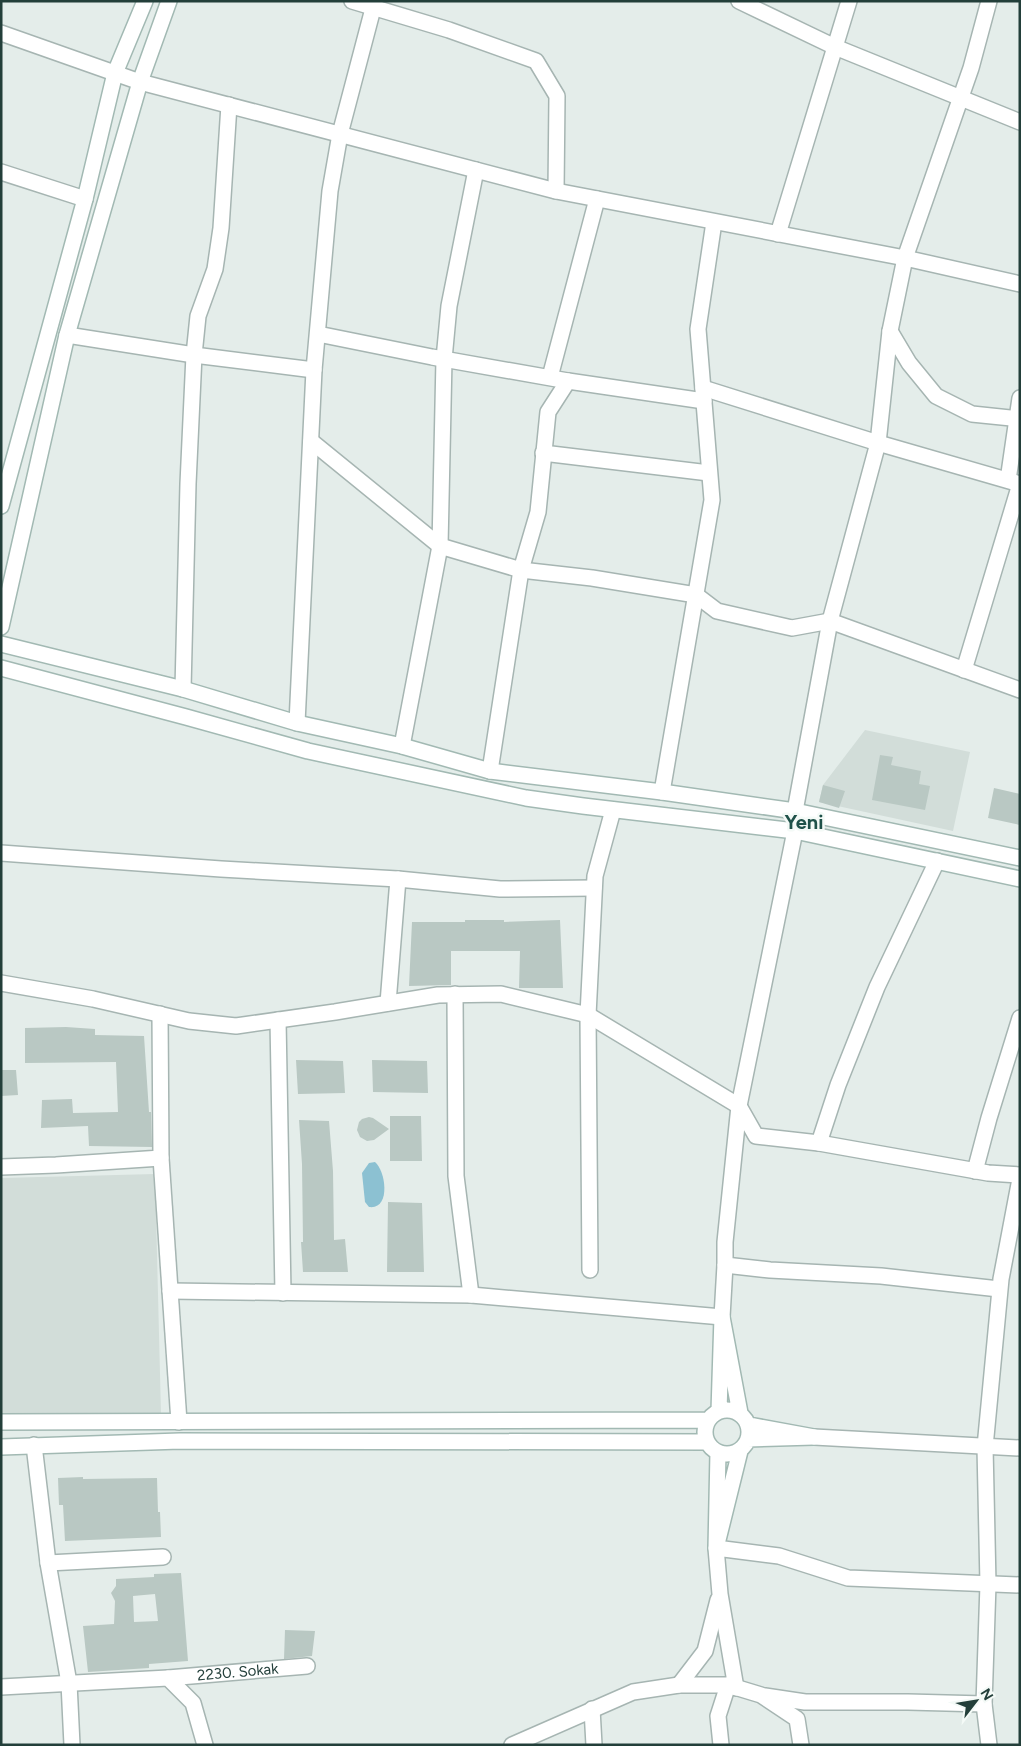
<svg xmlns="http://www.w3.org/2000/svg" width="1021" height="1746" viewBox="0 0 1021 1746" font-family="Figtree,sans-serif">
<rect width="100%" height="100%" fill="#e4edea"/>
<!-- built -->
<path fill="#d2ddd9" d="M865,730L970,752L953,831L819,802L823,785Z
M155,1174L161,1414L1,1417V1178Z"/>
<!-- water -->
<path fill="#8cc1d2" d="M375,1162C386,1171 391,1210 369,1207L365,1202L362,1173L369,1163Z"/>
<!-- building -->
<path fill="#b9c8c3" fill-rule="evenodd" d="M880,755L893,757L891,765L921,771L919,784L930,786L925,810L872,800Z
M823,785L845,791L839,808L819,802Z
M994,788L1020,794V825L988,818Z
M465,920H504V922L560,920L563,988H519L520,951H451V985L409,986L412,922H465Z
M66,1027L95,1029V1035L144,1036L149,1112H151L152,1147L89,1146L88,1126L41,1128L42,1100L72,1099L73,1113L118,1112L116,1062L25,1063V1028Z
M296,1060L343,1061L345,1093L298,1094Z
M372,1060L427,1061L428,1093L373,1092Z
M1,1070H16L18,1095L1,1096Z
M390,1116H421L422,1161H390Z
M369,1117L373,1118L389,1129L374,1140L367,1141L360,1137L357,1130L359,1122L362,1119Z
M299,1120L329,1121L333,1171L334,1240L345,1239L348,1272H303L301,1242H303L302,1164Z
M388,1202L422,1203L424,1272H387Z
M83,1477V1479L157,1478L158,1512H160L161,1537L65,1541L63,1505H59L58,1478Z
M181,1573L188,1661L149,1664V1668L88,1672L83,1626L114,1624L115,1601L111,1593L116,1586V1579L154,1577V1574ZM155,1594L158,1621L134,1622L133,1596Z
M285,1630L315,1631L312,1656L284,1659Z"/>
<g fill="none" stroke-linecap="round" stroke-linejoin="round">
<!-- street casing -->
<g stroke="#a6b5b2" stroke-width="18">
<g id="street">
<path d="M352,1L449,30L536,61L557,96L556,191"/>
<path d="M739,1L835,47L1020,122"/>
<path d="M1,33L140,82L556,191L905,258L1020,284"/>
<path d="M1,172L85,199"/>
<path d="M778,234L849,1"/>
<path d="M890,331L909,363L936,396L972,414L1020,419"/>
<path d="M318,334L432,357L568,381"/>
<path d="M67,335L194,355L314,370"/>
<path d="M550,377L597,199"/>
<path d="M703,388L878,443L1020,484"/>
<path d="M311,441L440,546L521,570L592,578L696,595L717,611L792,628L830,621L1020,690"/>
<path d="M543,453L709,473"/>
<path d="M1008,480L1020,398"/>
<path d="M964,670L1020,484"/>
<path d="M183,689L188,484L194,355L198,316L215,269L221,228L229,105"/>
<path d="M297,723L314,370L330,191L340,134L375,1"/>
<path d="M402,746L440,546L444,359L449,306L476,170"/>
<path d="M490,771L521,570L538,512L548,412L568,381L704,401"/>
<path d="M662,792L712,500L698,329L714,222"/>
<path d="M1,853L221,869L398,879L500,889L594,888"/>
<path d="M1,983L93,999L189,1021L236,1026L335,1012L438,995L501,994L588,1015L739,1106L756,1136L819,1143L988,1173L1020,1175"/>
<path d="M455,994L456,1176L471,1295"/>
<path d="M388,1003L398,879"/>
<path d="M278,1020L283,1293"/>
<path d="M819,1143L838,1085L877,987L937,861"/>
<path d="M161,1158L179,1422"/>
<path d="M1,1167L56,1165L161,1158L160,1014"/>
<path d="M975,1171L989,1118L1020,1018"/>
<path d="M725,1265L770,1270L881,1276L999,1289"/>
<path d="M590,1270L588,1015L595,876L613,810"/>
<path d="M170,1291L471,1295L722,1317L725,1265V1242L739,1106L795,831V811L830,621L878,443L890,331L905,258L971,68L989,1"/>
<path d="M814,1437L1020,1448"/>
<path d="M34,1445L48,1563L69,1683L72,1745"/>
<path d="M48,1563L163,1557"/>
<path id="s1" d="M168,1678L307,1666"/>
<path d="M679,1685L705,1651L718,1600"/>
<path d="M1,1687L168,1678L193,1703L205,1745"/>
<path d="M736,1688L720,1594L716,1548L779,1556L848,1578L1020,1585"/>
<path d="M765,1696L805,1702H908L984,1704"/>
<path d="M592,1709L594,1745"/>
<path d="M512,1745L633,1692L679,1685H728L761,1695L797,1719L801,1745"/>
<path d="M721,1745L718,1716L728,1685"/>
<path d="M989,1745L984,1704L988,1584L985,1447L1001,1279L1020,1179"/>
</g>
</g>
<!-- secondary casing -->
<g stroke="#a2b9b3" stroke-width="18">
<path id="secondary" d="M1,506L85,199L115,73L145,1
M1,627L67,335L140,82L169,1
M1,644L183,689L297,723L402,746L490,771L662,792L795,811L1020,858
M1,668L186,717L308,751L526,798L583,806L795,831L1020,879
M705 1432a22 22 0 1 1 44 0a22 22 0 1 1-44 0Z
M719,1411L722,1317L740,1413
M1,1422L708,1420
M748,1439L814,1437L749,1425
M1,1447L180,1441L707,1442
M718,1452L716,1548L740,1451"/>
</g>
<!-- street -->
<use href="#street" stroke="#fff" stroke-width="15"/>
<!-- secondary -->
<use href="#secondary" stroke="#fff" stroke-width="15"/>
</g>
<g text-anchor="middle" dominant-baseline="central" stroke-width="5" stroke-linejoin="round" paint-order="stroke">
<!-- street labels -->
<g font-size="15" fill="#233f3a" stroke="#f4faf7">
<text stroke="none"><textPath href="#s1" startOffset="70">2230. Sokak</textPath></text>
</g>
<!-- district labels -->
<g font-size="20" font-weight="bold" fill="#1f5149" stroke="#f4faf7">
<text x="804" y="822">Yeni</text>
</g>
</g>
<!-- border -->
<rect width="1021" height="1746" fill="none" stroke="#233f3a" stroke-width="5"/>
<!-- north arrow -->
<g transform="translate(976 1701) rotate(59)" stroke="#f4faf7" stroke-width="4" paint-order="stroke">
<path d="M0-4L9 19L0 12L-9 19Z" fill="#233f3a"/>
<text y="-8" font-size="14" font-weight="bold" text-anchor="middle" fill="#233f3a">N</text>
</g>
</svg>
